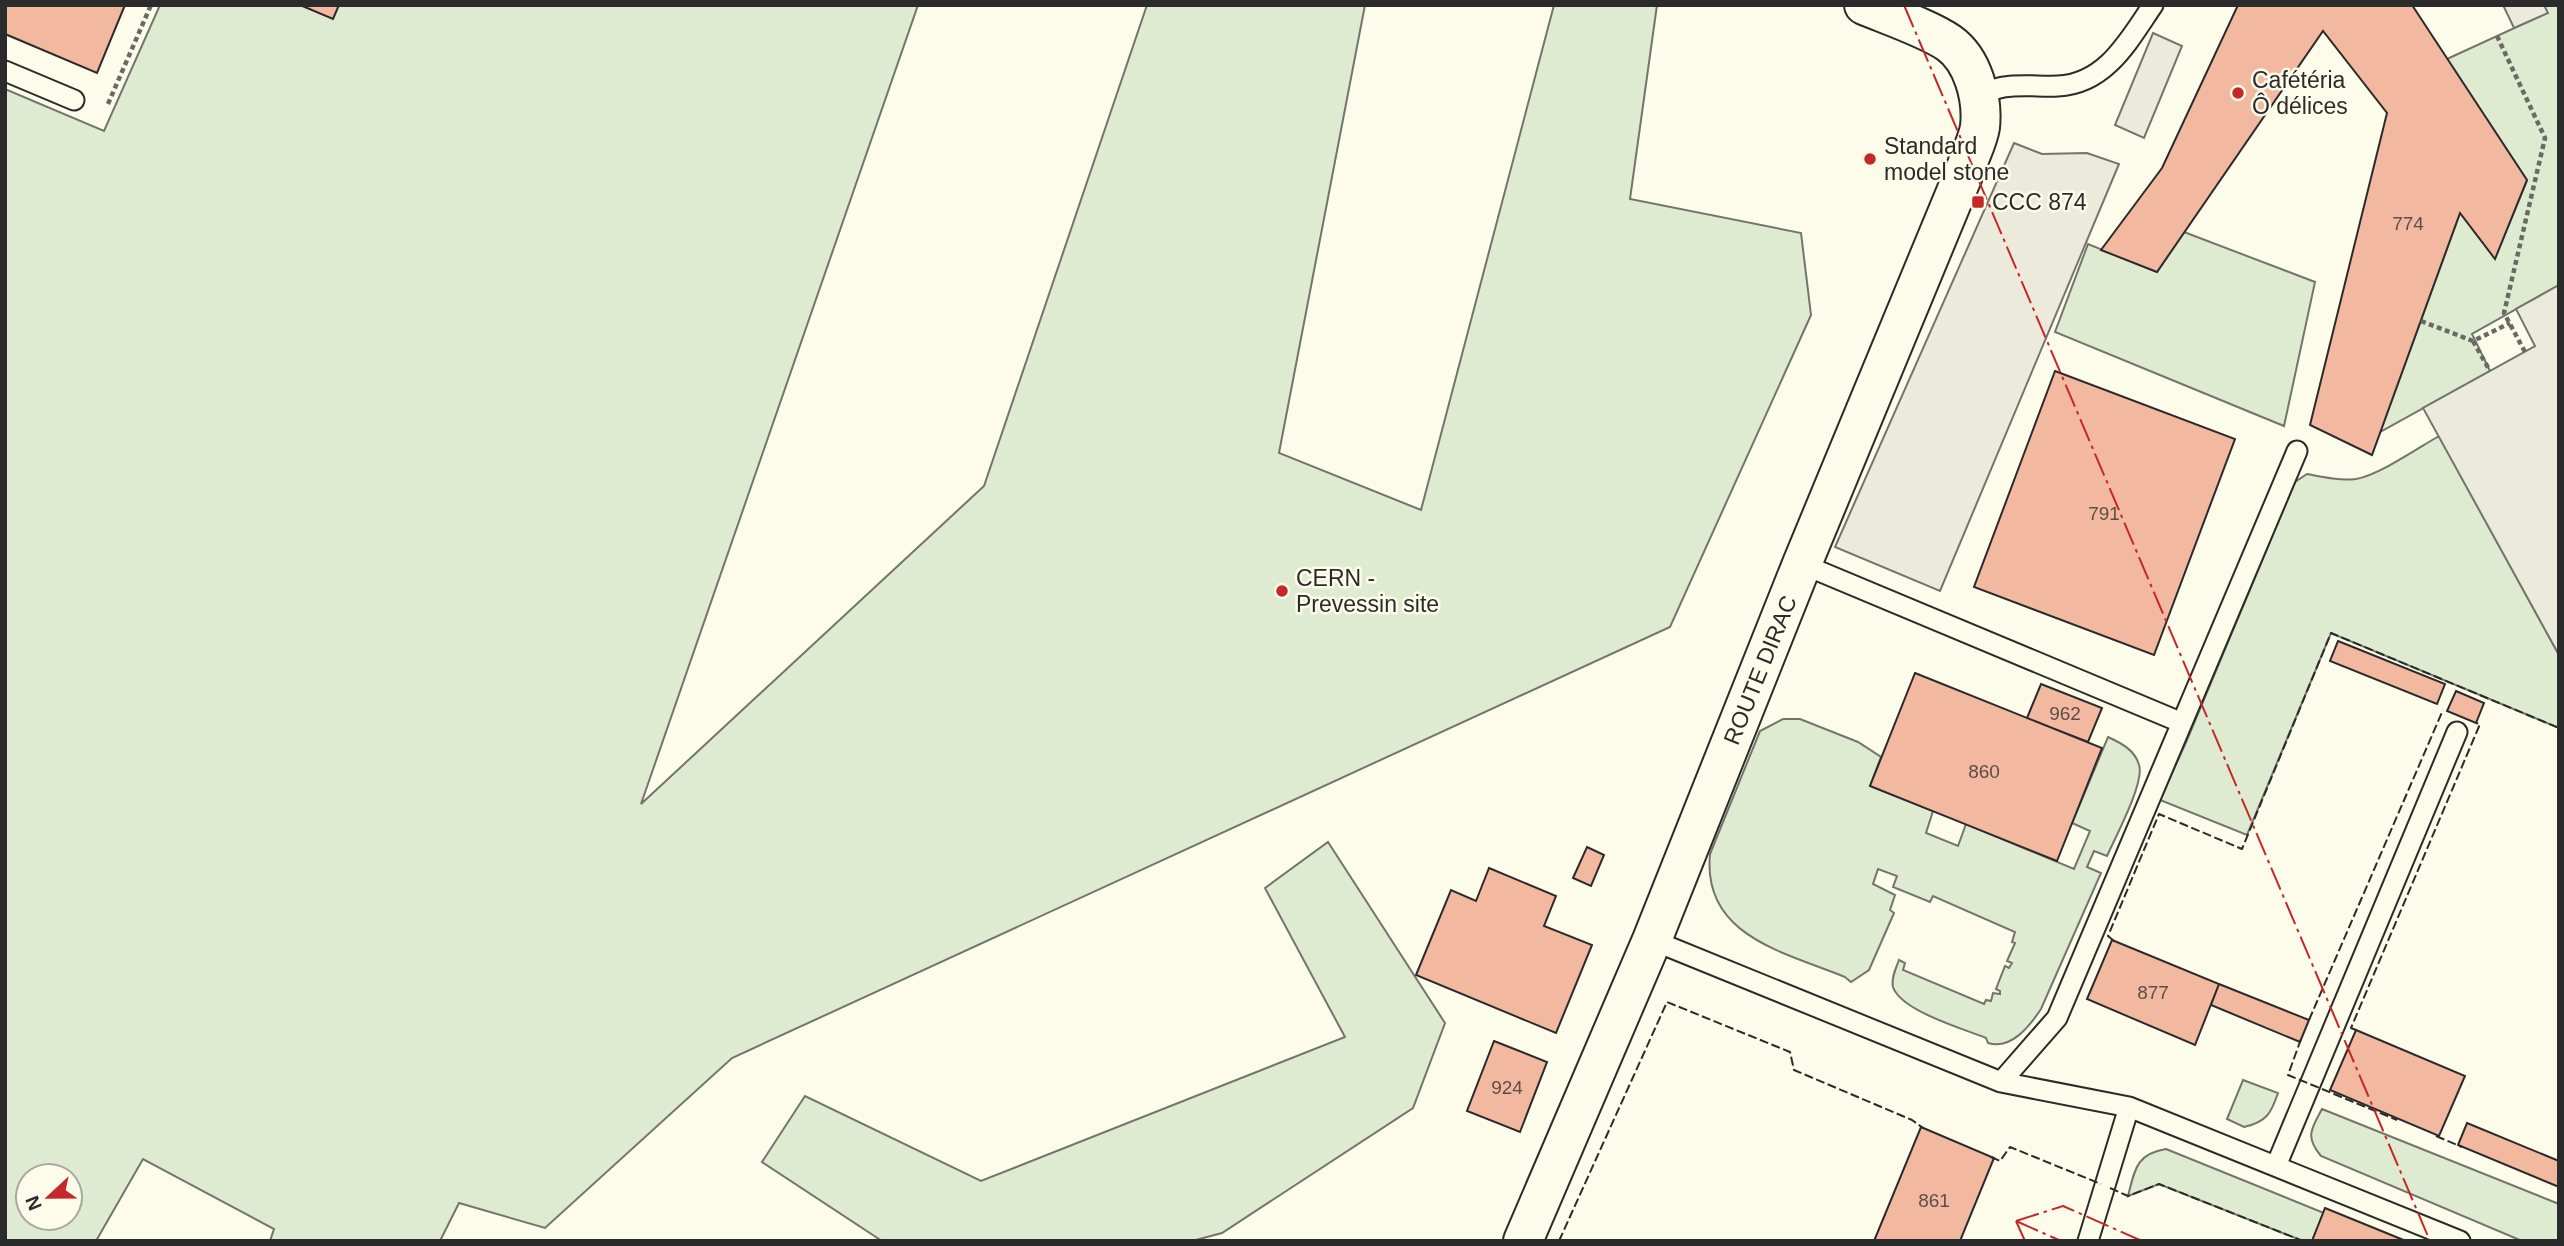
<svg xmlns="http://www.w3.org/2000/svg" width="2564" height="1246" viewBox="0 0 2564 1246" font-family="Arial,sans-serif">
<rect width="100%" height="100%" fill="#fdfbea"/>
<!-- green -->
<path fill="#deebd1" stroke="#74746e" stroke-width="2" fill-rule="evenodd" d="M160,5H918L641,804L984,486L1147,5H1365L1279,453L1421,510L1554,5H1657L1630,199L1801,233L1811,315L1670,627L732,1058L545,1228L459,1203L440,1241H270L274,1229L143,1159L96,1241H5V89L104,131ZM28,1176H70V1218H28Z
M2544,5H2559V285L2472,334L2490,371L2380,432L2460,213L2495,258L2527,180L2447,59L2547,13Z
M2184,232L2315,282L2284,426L2055,332L2088,244L2157,272Z
M2439,436L2559,655V728L2331,633L2247,835L2160,800L2187,740L2295,482L2307,474C2322,477 2340,481 2356,479C2379,475 2418,448 2439,436Z
M1783,719H1800L1858,742L1881,757L1870,786L1933,811L1926,833L1958,846L1966,824L2074,869L2090,831L2072,823L2108,737C2121,743 2135,750 2139,765C2145,782 2115,838 2107,856L2094,851L2087,867L2101,873L2041,1009C2029,1027 2011,1050 1988,1043L1986,1038C1964,1029 1901,1011 1893,987C1891,978 1896,968 1899,960L1905,963L1903,970L1984,1004L1986,1000L1991,1001L1993,993L2000,994V991L1996,989L2005,966L2009,968L2012,963L2007,961L2015,943L2012,942L2015,932L1933,896L1930,902L1893,887L1897,876L1878,869L1873,884L1895,895L1890,910L1894,913L1869,970L1851,982L1845,977C1784,952 1702,936 1710,854L1760,731Z
M1328,842L1445,1023L1413,1108L1222,1233L1192,1241H882L762,1162L805,1096L981,1181L1345,1037L1265,888Z
M2243,1080L2278,1093C2271,1114 2266,1122 2244,1127L2227,1119Z
M2322,1109L2559,1204V1241H2522L2321,1156C2305,1137 2311,1129 2322,1109Z
M2166,1149L2324,1213L2312,1241H2303L2159,1184L2128,1196C2135,1169 2136,1154 2166,1149Z"/>
<!-- parking -->
<path fill="#eceadb" stroke="#74746e" stroke-width="2" d="M2503,5H2544L2548,13L2514,28Z
M2153,33L2182,46L2144,138L2115,125Z
M2014,143L2042,154L2087,153L2119,164L1940,591L1835,547Z
M2559,285V655L2423,408L2535,346L2516,309Z"/>
<!-- building -->
<path fill="#f2b8a0" stroke="#2b2b2b" stroke-width="2" d="M5,5H125L97,73L5,34Z
M300,5H339L333,19Z
M2238,5H2412L2527,180L2495,259L2460,213L2372,455L2310,425L2387,113L2323,31L2157,272L2101,250L2162,168Z
M2055,371L2235,439L2154,655L1974,587Z
M2338,641L2445,684L2437,704L2330,661Z
M1915,673L2102,748L2057,861L1870,786Z
M2041,684L2102,708L2088,742L2027,718Z
M2456,691L2484,703L2476,723L2447,711Z
M1587,847L1604,855L1591,886L1573,878Z
M1489,868L1556,896L1544,926L1592,945L1556,1033L1416,975L1451,890L1476,901Z
M2112,940L2219,984L2195,1045L2087,999Z
M2219,984L2309,1020L2300,1042L2211,1005Z
M2356,1030L2465,1076L2439,1136L2330,1090Z
M1494,1041L1547,1062L1520,1132L1467,1111Z
M2467,1123L2559,1161V1187L2458,1145Z
M1921,1127L1994,1158L1960,1241H1874Z
M2325,1208L2406,1241H2312Z"/>
<g fill="none" stroke-linecap="round" stroke-linejoin="round">
<!-- service casing -->
<g stroke="#2b2b2b" stroke-width="23">
<path id="service" d="M5,71L74,100
M1978,95C1987,92 1996,88 2004,87C2022,84 2041,87 2058,86C2106,84 2129,40 2153,5
M1802,564L2180,722
M1652,940L2001,1082L2129,1107L2460,1241
M2001,1082L2057,1018L2297,451
M2276,1166L2457,732
M2088,1241L2129,1107"/>
</g>
<!-- minor casing -->
<g stroke="#2b2b2b" stroke-width="42">
<path id="minor" d="M1523,1241L1652,940L1802,564L1966,168C1970,155 1978,140 1980,127C1983,98 1973,60 1949,43C1929,29 1888,15 1864,5"/>
</g>
<!-- path -->
<path stroke="#6a6964" stroke-width="4.5" stroke-dasharray="5 3.5" stroke-linecap="butt" d="M2497,36L2545,138L2504,313L2525,352
M108,104L151,5
M2421,321L2473,341L2510,323
M2473,341L2490,371"/>
<!-- service -->
<use href="#service" stroke="#fdfbea" stroke-width="19"/>
<!-- minor -->
<use href="#minor" stroke="#fdfbea" stroke-width="38"/>
<!-- fence -->
<path stroke="#2b2b2b" stroke-width="2" stroke-dasharray="9 3.5" stroke-linecap="butt" d="M2114,941L2108,936L2159,814L2242,849L2331,633L2559,728
M2309,1020L2443,710
M2356,1030L2351,1028L2480,724L2476,723
M2301,1039L2288,1075L2397,1120
M2436,1136L2462,1147
M1991,1157L2000,1161L2010,1147L2101,1184
M2110,1188L2128,1196L2159,1184L2303,1241
M1559,1241L1667,1002L1790,1052L1794,1070L1912,1120L1923,1128"/>
<!-- power -->
<path stroke="#c62828" stroke-width="2" stroke-dasharray="24 5 3.5 5" stroke-linecap="butt" d="M1904,5L2430,1241
M2016,1221L2063,1206L2142,1241
M2016,1221L2061,1241
M2016,1221L2025,1241"/>
</g>
<!-- markers -->
<g fill="#c62828" stroke="#fdfbea" stroke-width="2.5">
<circle cx="2238" cy="93" r="7"/>
<circle cx="1870" cy="159" r="7"/>
<rect x="1971" y="195" width="14" height="14" rx="3.5"/>
<circle cx="1282" cy="591" r="7"/>
</g>
<g text-anchor="middle" dominant-baseline="central" stroke-width="5" stroke-linejoin="round" paint-order="stroke">
<!-- number labels -->
<g font-size="19" fill="#5d4e48">
<text x="2408" y="223">774</text>
<text x="2104" y="513">791</text>
<text x="2065" y="713">962</text>
<text x="1984" y="771">860</text>
<text x="2153" y="992">877</text>
<text x="1507" y="1087">924</text>
<text x="1934" y="1200">861</text>
</g>
<!-- poi labels -->
<g font-size="23" fill="#2b2b2b" stroke="#fdfbea" text-anchor="start">
<text x="2252" y="80">Cafétéria<tspan x="2252" dy="26">Ô délices</tspan></text>
<text x="1884" y="146">Standard<tspan x="1884" dy="26">model stone</tspan></text>
<text x="1992" y="202">CCC 874</text>
<text x="1296" y="578">CERN -<tspan x="1296" dy="26">Prevessin site</tspan></text>
</g>
<!-- street labels -->
<g font-size="23" fill="#2b2b2b" stroke="#fdfbea">
<text transform="translate(1760 670) rotate(-68)">ROUTE DIRAC</text>
</g>
</g>
<!-- border -->
<rect width="2564" height="1246" fill="none" stroke="#2b2b2b" stroke-width="14"/>
<!-- north arrow -->
<g transform="translate(49 1197) rotate(248)"><circle r="33" fill="#fdfbea" stroke="#a9a89e" stroke-width="2"/>
<path d="M0-5L12 26L0 18L-12 26Z" fill="#c62828"/>
<text y="-10" font-size="19" font-weight="bold" text-anchor="middle" fill="#2b2b2b">N</text>
</g>
</svg>
